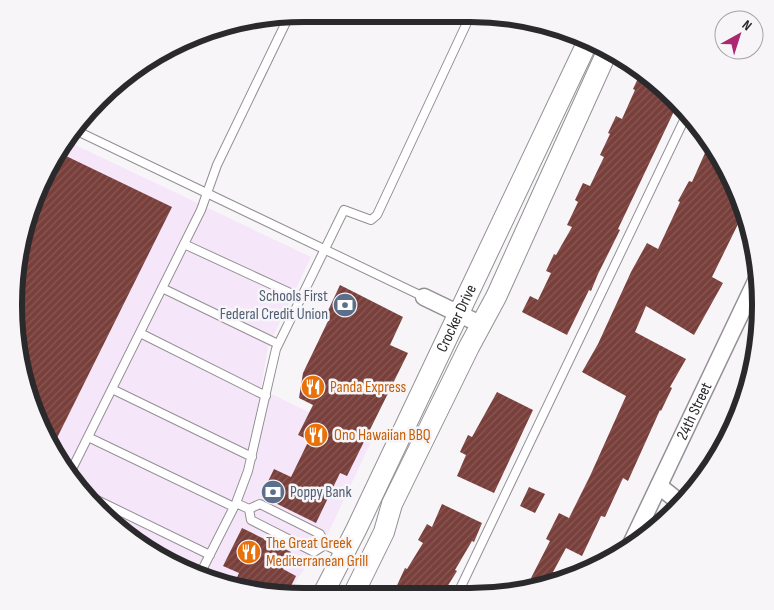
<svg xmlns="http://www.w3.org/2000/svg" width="774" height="610" viewBox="0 0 774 610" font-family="'Sofia Sans Condensed',sans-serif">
<defs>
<pattern id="building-hatch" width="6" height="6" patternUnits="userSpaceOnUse" patternTransform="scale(1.25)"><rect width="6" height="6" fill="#793f3b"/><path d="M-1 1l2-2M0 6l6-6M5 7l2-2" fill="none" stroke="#875955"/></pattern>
</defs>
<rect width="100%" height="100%" fill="#f8f5f9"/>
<!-- commercial -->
<path fill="#f6e6f9" d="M67,141L311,257L268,347L261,389L371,442L325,540L298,578L291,592L248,591L193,574L128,536L53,450L24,380L14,305L24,229L53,159Z"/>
<!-- building -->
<path fill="url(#building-hatch)" d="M640,74L661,86L677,105L618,229L620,230L598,274L591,291L589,290L567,335L522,312L530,296L538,300L551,273L546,271L554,254L556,255L572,227L567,225L578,202L575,200L583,183L590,186L604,157L600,155L610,134L608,133L616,116L622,119L635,90L633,89Z
M709,144L721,160L741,218L712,277L723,283L694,335L646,306L635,332L686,359L670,387L672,388L661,411L660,410L628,481L623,478L605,517L601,516L582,556L566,548L553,572L564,578L545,586L531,578L550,541L546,539L559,513L569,518L590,476L626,396L582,372L598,344L631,272L647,243L658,249L680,202L678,201L689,181L692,182Z
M64,155L172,207L52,448L24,380L14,305L24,229L26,225L31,228Z
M340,285L403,317L390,345L408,353L347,476L340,473L316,523L261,496L274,469L291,477L309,440L298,435L313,405L299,398L303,373L329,319L325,317Z
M497,392L533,410L494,493L457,476L466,455L460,452L468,435L472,437Z
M529,487L545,494L535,513L520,506Z
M442,504L482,523L474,542L472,541L455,570L457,571L442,595L393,594L405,568L407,569L423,543L418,540L427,524L432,527Z
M242,528L291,552L283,569L296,576L288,592L248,591L233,586L239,573L223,566Z"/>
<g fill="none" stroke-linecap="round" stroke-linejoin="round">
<!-- service casing -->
<g stroke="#939094" stroke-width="10">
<path id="service" d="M75,130L424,297
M184,244L301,298
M162,288L278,344
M140,333L266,396
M112,389L252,457
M88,437L234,507
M71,471L201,210L217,165L289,16
M95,499L210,555
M236,503L249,509L251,520L314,552L325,545
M249,509L260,504L320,534L325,545L342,553
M199,576L236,503L248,471L276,349L344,210L371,220L377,215L471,14
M457,595L686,116"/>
</g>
<!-- minor casing -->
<g stroke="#939094" stroke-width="19">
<g id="minor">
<path d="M424,297L480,324"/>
<path d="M659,486L678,501"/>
<path id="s1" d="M632,542L757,279"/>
</g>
</g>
<!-- tertiary casing -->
<g stroke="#939094" stroke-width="22">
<g id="tertiary">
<path id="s2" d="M324,592L356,530L587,43"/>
<path d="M354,593L384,532L392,504L469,347L496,297L606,54"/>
</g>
</g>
<!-- service -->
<use href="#service" stroke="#fff" stroke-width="8"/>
<!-- minor -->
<use href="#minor" stroke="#fff" stroke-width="16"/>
<!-- tertiary -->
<use href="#tertiary" stroke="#fff" stroke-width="20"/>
</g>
<!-- icons -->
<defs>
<g id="bank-disc" transform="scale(1.25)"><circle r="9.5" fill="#5c6f8a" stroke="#f8f5f9"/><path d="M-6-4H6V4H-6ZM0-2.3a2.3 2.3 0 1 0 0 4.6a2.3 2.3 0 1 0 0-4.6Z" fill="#fff"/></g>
<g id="restaurant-disc" transform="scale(1.25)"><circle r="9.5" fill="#e8710a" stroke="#f8f5f9"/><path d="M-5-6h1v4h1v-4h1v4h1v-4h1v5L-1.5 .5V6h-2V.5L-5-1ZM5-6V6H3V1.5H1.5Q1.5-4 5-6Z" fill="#fff"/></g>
</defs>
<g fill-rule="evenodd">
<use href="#bank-disc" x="345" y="305"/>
<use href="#restaurant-disc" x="313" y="387"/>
<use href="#restaurant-disc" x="316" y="435"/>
<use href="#bank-disc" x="273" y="492"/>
<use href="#restaurant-disc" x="249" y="552"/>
</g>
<g text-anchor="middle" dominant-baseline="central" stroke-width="5" stroke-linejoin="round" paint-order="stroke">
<!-- service labels -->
<g font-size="16" fill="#4e5e75" stroke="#f8f5f9" text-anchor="end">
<text x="328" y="296">Schools First<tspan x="328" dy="18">Federal Credit Union</tspan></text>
<text x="290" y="492" text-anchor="start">Poppy Bank</text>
</g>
<!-- street labels -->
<g font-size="16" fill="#2a292b" stroke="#f8f5f9">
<text stroke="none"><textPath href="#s2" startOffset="304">Crocker Drive</textPath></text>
<text stroke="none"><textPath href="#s1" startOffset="145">24th Street</textPath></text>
</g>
<!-- food labels -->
<g font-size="16" fill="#c56008" stroke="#f8f5f9" text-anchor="start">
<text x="330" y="387">Panda Express</text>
<text x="334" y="435">Ono Hawaiian BBQ</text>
<text x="266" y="543">The Great Greek<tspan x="266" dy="18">Mediterranean Grill</tspan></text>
</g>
</g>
<!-- crop -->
<path d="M0 0H774V610H0ZM304 22H470A282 282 0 0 1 752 304V306A282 282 0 0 1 470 588H304A282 282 0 0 1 22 306V304A282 282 0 0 1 304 22Z" fill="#f8f5f9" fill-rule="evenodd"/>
<path fill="none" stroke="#2a292b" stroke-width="6" d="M304 22H470A282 282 0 0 1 752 304V306A282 282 0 0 1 470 588H304A282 282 0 0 1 22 306V304A282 282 0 0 1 304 22Z"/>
<!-- north arrow -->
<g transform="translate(739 35) rotate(39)"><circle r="24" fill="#f8f5f9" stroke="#a6a3a7"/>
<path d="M0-4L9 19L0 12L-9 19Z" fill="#ab2772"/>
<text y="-8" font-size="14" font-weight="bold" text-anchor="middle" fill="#2a292b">N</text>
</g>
</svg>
